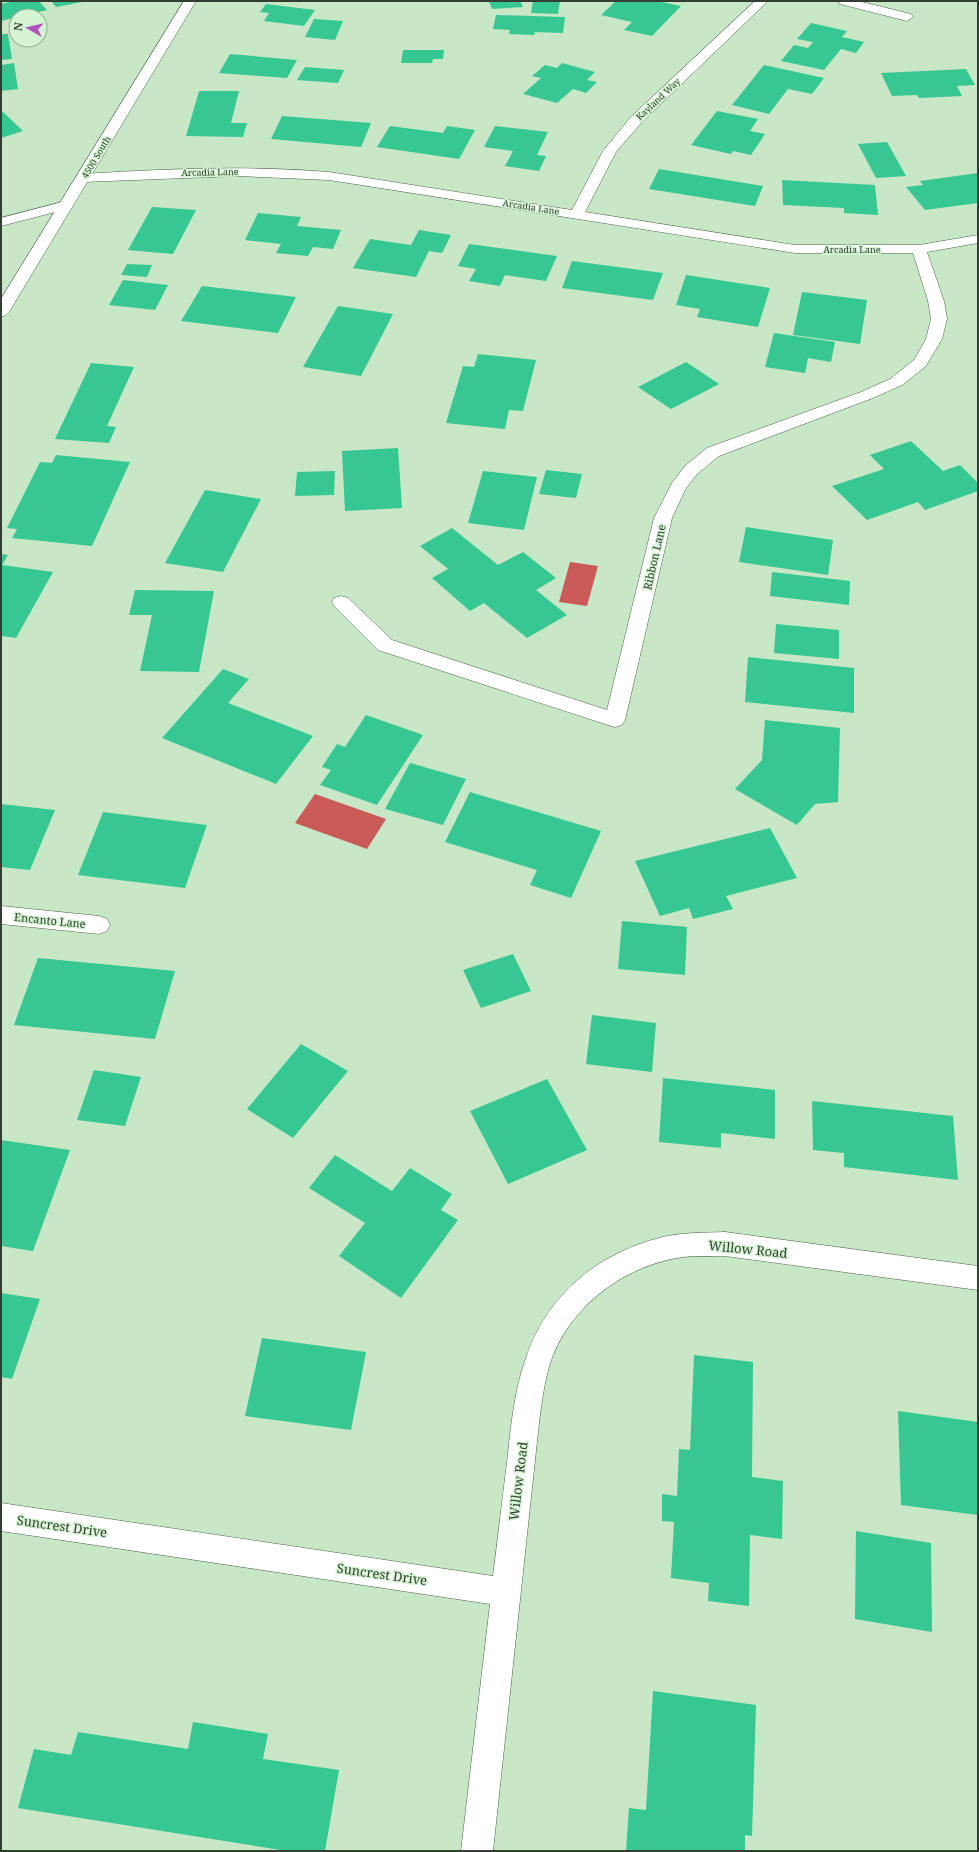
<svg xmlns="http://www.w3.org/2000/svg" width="979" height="1852" viewBox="0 0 979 1852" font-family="'Noto Serif',serif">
<rect width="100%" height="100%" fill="#c8e7c6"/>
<!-- water -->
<path fill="#ca5a58" d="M570,562L598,566L587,606L559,602Z
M315,794L386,819L367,849L295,823Z"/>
<!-- building -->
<path fill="#37c792" d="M15,1H39L47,10L1,21V4Z
M51,1H82V2L56,7Z
M489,1H520L523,7L492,9Z
M533,1H560L558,14L531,13Z
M616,1H657L681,6L652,36L624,30L632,22L601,15Z
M266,4L315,10L304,26L264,21L269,13L260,12Z
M496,15L565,17L563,33L535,32L534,35L509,34L510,30L493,29Z
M314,19L343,21L335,40L305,37Z
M811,23L847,31L842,37L864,42L856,53L841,49L824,70L781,61L794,45L808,48L813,42L797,39Z
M1,34H8L12,59L1,60Z
M403,50H444L443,59H433L432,63H401Z
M230,54L297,60L287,78L219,73Z
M14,63L18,89L1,91V65Z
M562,63L595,72L587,80L597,82L586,93L573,89L557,103L523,94L541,78L532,76L545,65L557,68Z
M764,65L824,78L812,94L788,89L769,114L732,105Z
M305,67L344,70L338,83L297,80Z
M966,69L975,85L957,86L962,96L919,98L917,95L892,96L881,73Z
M199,91H239L231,123H247L243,137L186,136Z
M717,111L758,119L750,131L765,134L751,155L733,151L731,154L691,145Z
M3,112L23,131L1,138V113Z
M282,116L371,123L361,147L271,139Z
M390,126L443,133L447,126L475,130L459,159L377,147Z
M495,126L548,132L537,155L546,156L539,171L505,166L513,151L484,147Z
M887,142L906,176L876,178L858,144Z
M659,169L763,186L755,206L649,189Z
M978,173V203L925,210L906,187L923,185L920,181Z
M782,180L875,185L878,215L844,213V208L783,205Z
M152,207L196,210L173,254L128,250Z
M258,213L301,217L297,226L341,230L333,249L313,247L308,256L276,253L281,244L245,240Z
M419,230L451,235L442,253L429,251L416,277L353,268L370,239L411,245Z
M469,244L557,256L546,281L505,275L500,286L469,281L476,269L458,266Z
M572,261L663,273L653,300L562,288Z
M127,264L152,265L147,277L121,275Z
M686,275L770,288L758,327L697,317L700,309L676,305Z
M123,280L168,285L155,310L109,305Z
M202,286L296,297L278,333L181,321Z
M802,292L867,300L860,344L793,335Z
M338,306L393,314L361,376L303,367Z
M774,333L835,342L831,362L808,358L805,373L765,367Z
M478,354L536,360L523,411L509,410L505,429L446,423L463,366L474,367Z
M686,362L719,384L671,409L638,387Z
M91,363L134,367L107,426L116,427L109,443L55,439Z
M911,441L943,471L960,465L978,483V491L925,510L918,502L867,520L832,486L884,469L870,455Z
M398,448L402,508L345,511L342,451Z
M56,455L130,462L92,546L12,538L17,529L7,528L40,462L52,463Z
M546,470L582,474L576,498L539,494Z
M335,471L334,495L295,496L297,472Z
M483,471L537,477L524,530L468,523Z
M205,490L261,499L223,572L165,563Z
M746,527L833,540L828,575L739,562Z
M452,528L498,565L523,552L556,578L536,590L567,615L527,638L484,603L470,611L432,578L448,569L420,546Z
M1,554L8,555L2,565L53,572L16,638L1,636Z
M772,572L850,581L849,605L770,596Z
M135,590L214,591L199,672L140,671L152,615H129Z
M776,624L839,630V659L774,653Z
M748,657L854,668V713L745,702Z
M223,669L249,679L228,703L313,736L276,784L162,738Z
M366,715L423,735L377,805L320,785L331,770L322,767L337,744L345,747Z
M765,720L840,728L838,802L815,804L797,825L735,789L762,760Z
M410,763L466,779L443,825L385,809Z
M470,792L601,831L571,898L530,885L537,870L445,842Z
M1,804L55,810L30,870L1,867Z
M103,812L207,825L185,888L78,875Z
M770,828L797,878L726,896L733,909L693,919L689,908L660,916L635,861Z
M622,921L687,927L685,975L618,969Z
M513,954L531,991L481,1008L463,970Z
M38,958L175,971L155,1039L14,1025Z
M592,1015L656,1023L652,1072L586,1064Z
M301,1044L348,1071L293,1138L247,1109Z
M94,1070L141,1077L125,1126L77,1120Z
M663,1078L775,1090V1139L721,1133V1148L659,1142Z
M547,1079L587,1150L508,1184L470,1111Z
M812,1101L953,1116L958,1180L844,1167V1153L813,1150Z
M1,1140L70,1150L33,1251L1,1246Z
M335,1155L392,1191L410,1168L452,1194L441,1210L458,1220L401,1298L339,1256L365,1223L309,1188Z
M1,1293L40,1299L12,1379L1,1377Z
M262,1338L366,1352L351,1430L245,1416Z
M694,1355L753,1362L752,1477L783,1481L782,1539L750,1535L749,1606L708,1601L709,1583L671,1578L674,1522L662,1521V1494L677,1496L679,1449L690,1450Z
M898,1411L978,1422V1515L901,1505Z
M856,1531L931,1543L932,1632L855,1619Z
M653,1691L756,1705L752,1836L745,1835V1851H626L629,1808L646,1810Z
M193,1722L268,1734L263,1759L339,1770L325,1851H287L18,1808L34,1749L71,1755L78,1732L188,1749Z"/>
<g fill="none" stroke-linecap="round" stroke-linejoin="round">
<!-- minor casing -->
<g stroke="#486346" stroke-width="1">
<path id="minor" d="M755,1H768L641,123L616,152L585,212L795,245H919L978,235V243L927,252L944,301L947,319L942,339L926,366L902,385L873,398L719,456L697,474L686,488L672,518L625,720L622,725L615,727L608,725L378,650L334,606L332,602L334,598L341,596L348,598L392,640L607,710L654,518L672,483L685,466L707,448L861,392L890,379L914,360L926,339L931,319L928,301L913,253H795L329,180L237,176L83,182L78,181L76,178L78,175L83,174C165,169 247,165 329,172L572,210L603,151L631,117Z
M838,1H858L911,14L913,17L907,21L840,4Z
M66,201L71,202L73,205L71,208L1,226V218Z
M1,906L99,916L107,919L110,925L107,931L99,934L1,924Z
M725,1232L978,1266V1290L725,1256C711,1257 697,1255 683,1257C627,1265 575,1302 553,1355C545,1376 542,1400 539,1423L493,1851H461L490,1604L1,1531V1503L493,1576C498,1538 502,1500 507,1462C511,1427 514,1391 526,1358C546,1296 597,1254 659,1238C681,1232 703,1233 725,1232Z"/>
</g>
<!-- major casing -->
<g stroke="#486346" stroke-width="1">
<path id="major" d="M184,1H196L9,312L6,315L1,317V299Z"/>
</g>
<!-- minor -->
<use href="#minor" fill="#fff" fill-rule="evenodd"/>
<!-- major -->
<use href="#major" fill="#fff" fill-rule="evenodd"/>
</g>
<g text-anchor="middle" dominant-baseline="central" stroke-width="3" stroke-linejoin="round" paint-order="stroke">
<!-- far-street labels -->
<g font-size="9" fill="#323e31" stroke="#d5f4d3">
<text transform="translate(658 99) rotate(-43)">Kayland Way</text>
<text transform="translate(96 157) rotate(-59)">4500 South</text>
<text transform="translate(210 172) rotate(-1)">Arcadia Lane</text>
<text transform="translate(531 207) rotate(9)">Arcadia Lane</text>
<text x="852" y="249">Arcadia Lane</text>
</g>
<!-- street labels -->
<g font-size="11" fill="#323e31" stroke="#d5f4d3">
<text transform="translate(654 557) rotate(-77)">Ribbon Lane</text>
<text transform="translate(50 920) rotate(6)">Encanto Lane</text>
</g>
<!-- near-street labels -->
<g font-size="13" fill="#323e31" stroke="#d5f4d3">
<text transform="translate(748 1249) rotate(6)">Willow Road</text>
<text transform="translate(518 1481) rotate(-83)">Willow Road</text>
<text transform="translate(62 1526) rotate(8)">Suncrest Drive</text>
<text transform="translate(382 1574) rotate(8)">Suncrest Drive</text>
</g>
</g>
<!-- border -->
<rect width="979" height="1852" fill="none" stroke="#323e31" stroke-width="4"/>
<!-- north arrow -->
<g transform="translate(28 28) rotate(278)"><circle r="19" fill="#d5f4d3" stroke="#94ab92"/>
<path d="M0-3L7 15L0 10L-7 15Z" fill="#b152bb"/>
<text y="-6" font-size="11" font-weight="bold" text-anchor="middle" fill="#323e31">N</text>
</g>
</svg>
